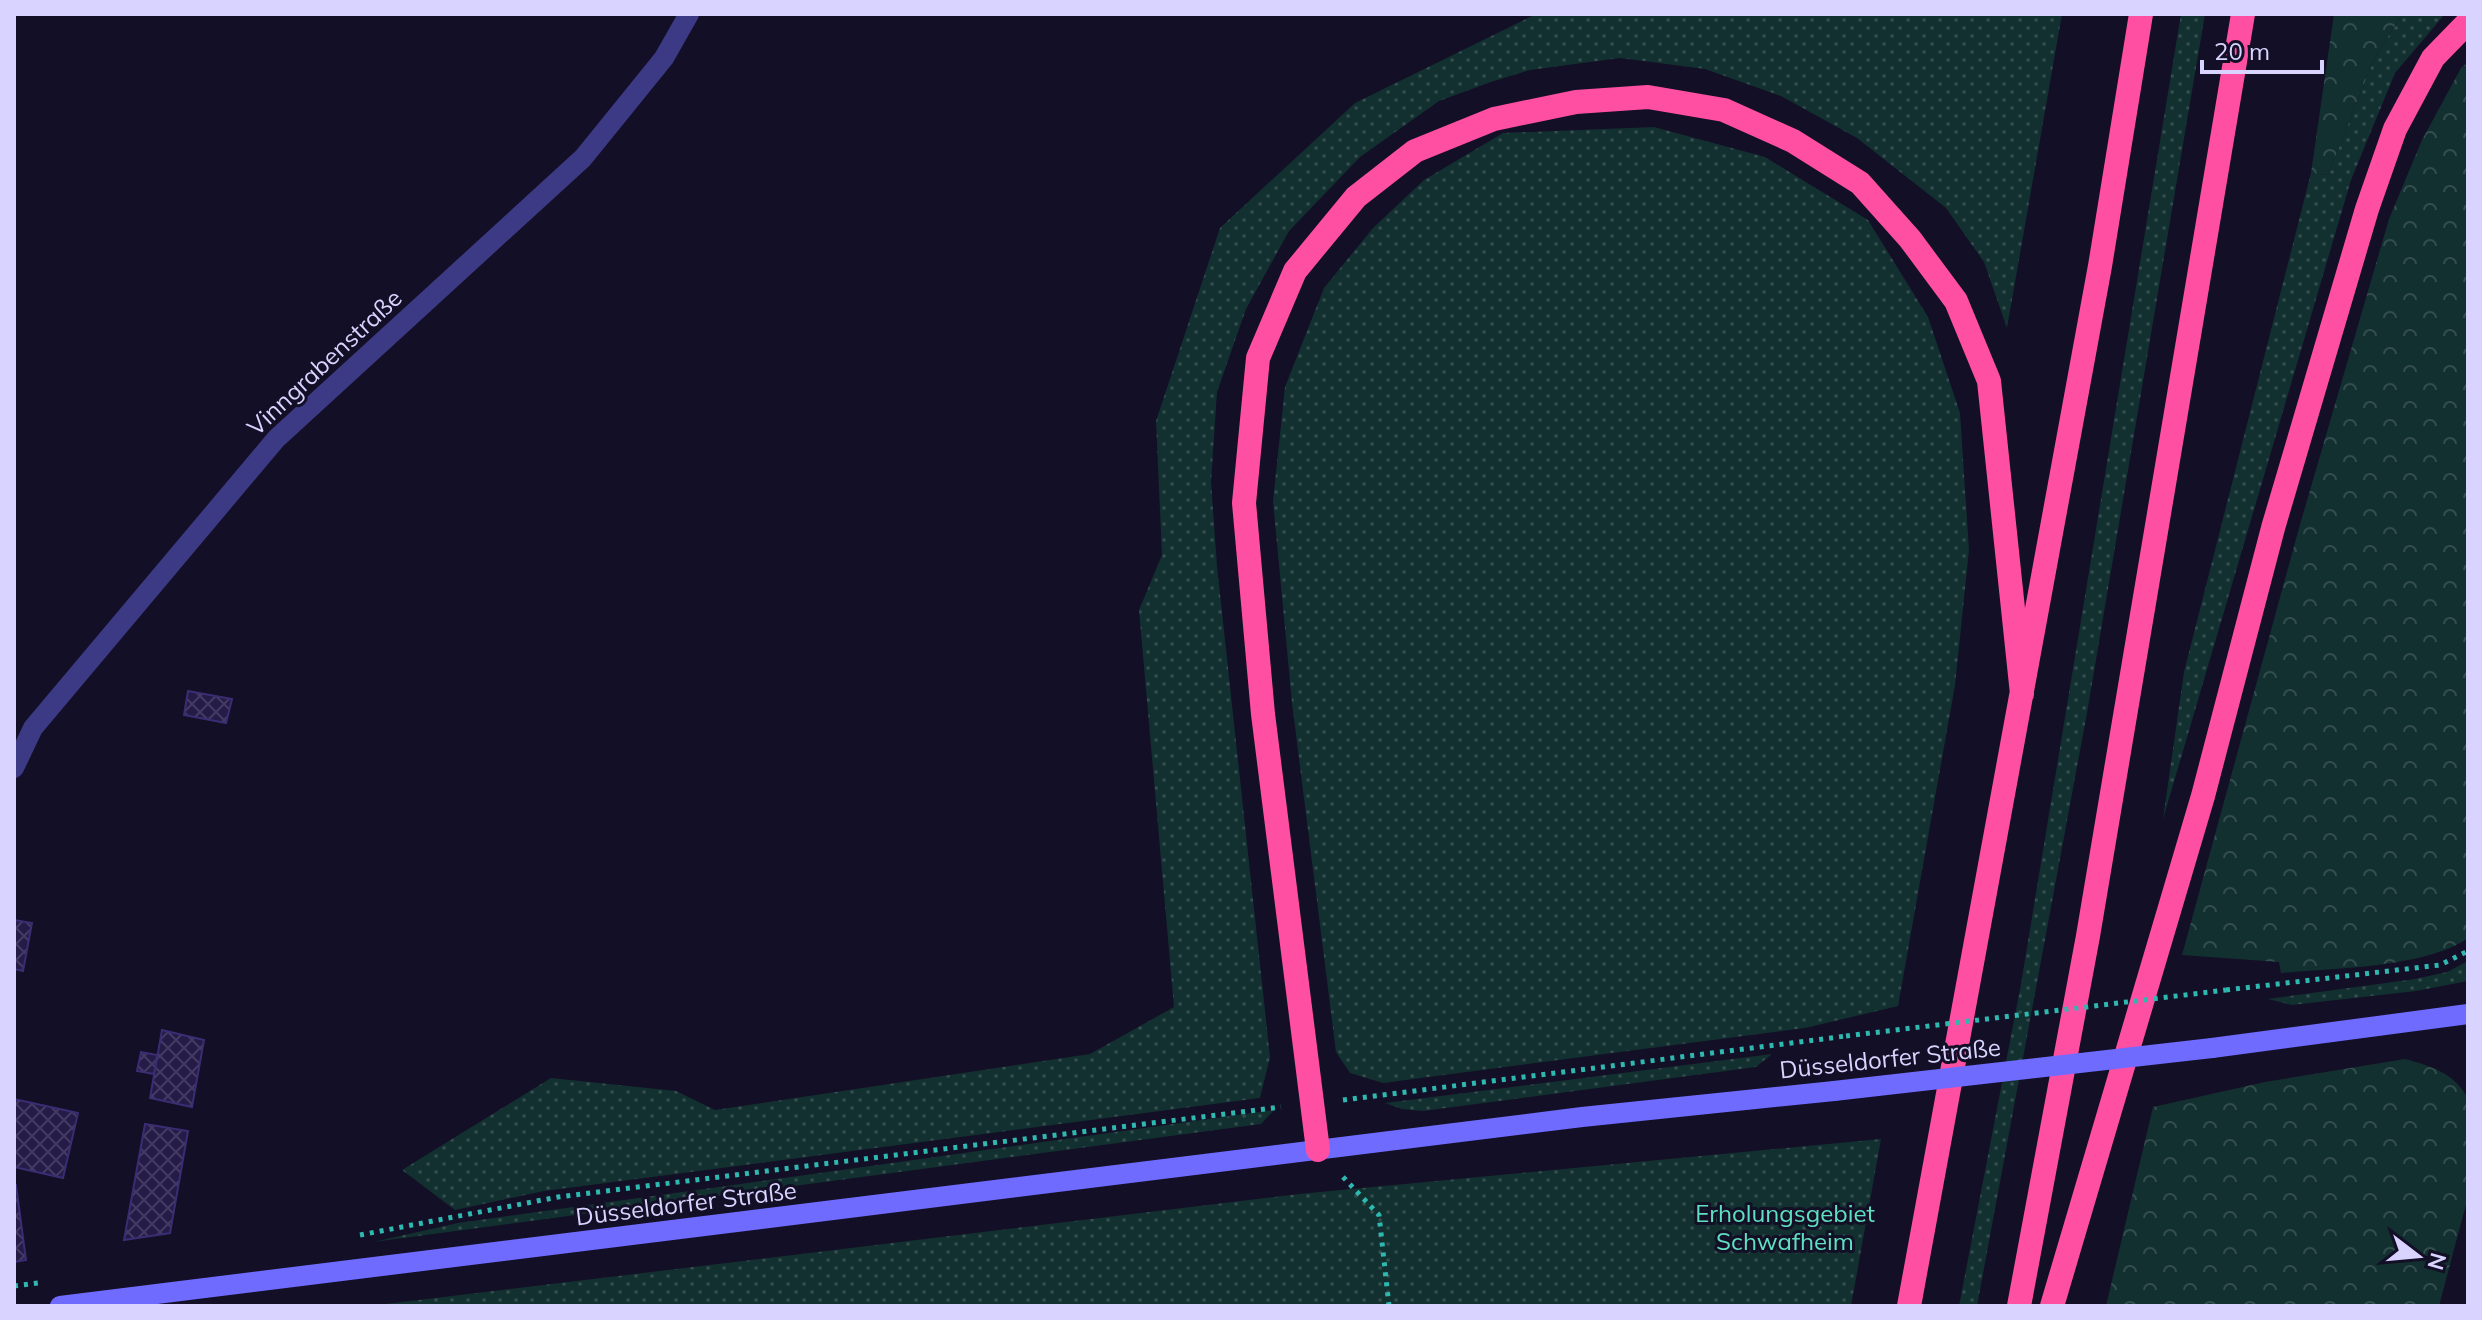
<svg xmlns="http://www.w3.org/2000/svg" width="2482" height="1320" viewBox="0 0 2482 1320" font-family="Mulish,sans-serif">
<defs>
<pattern id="grass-dots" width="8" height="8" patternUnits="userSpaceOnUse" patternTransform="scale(2)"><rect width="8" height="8" fill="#12302f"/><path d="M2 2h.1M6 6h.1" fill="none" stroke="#344d4e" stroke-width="1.8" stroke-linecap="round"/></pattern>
<pattern id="forest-crowns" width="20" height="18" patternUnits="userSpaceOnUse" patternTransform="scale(2)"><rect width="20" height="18" fill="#12302f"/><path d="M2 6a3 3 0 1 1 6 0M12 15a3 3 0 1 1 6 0" fill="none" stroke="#344d4e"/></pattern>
<pattern id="building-cross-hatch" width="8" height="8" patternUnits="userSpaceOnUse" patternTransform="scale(2)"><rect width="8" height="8" fill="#241b47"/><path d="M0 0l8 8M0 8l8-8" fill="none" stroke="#433b63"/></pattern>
</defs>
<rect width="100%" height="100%" fill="#130f26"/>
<!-- grass -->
<path fill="url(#grass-dots)" d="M1536,14H2062L2007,328L1984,262L1946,208L1857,138L1781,96L1705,69L1620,58L1530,70L1491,82L1439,101L1360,157L1289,231L1246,309L1217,392L1211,482L1217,566L1270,1057L1260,1098L544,1191L455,1210L402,1170L551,1078L676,1091L715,1110L1090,1054L1174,1007L1139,610L1162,555L1156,421L1220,228L1355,103Z
M2181,14H2205L2087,713L1977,1306H1959L2021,984Z
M2402,14H2445L2395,73L2351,180L2163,819L2184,672L2311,173L2328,175L2374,59Z
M1654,127L1765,157L1868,220L1928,317L1960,413L1969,550L1955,685L1898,1006L1805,1028L1383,1083L1350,1073L1336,1052L1292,703L1273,501L1285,387L1324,288L1373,228L1424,180L1503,133Z
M2468,961V981L2416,991L2292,1005L2268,999L2415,979L2447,972Z
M1772,1054L1756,1067L1423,1111L1402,1109L1385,1103Z
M1274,1110L1261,1124L373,1242L458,1223Z
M1881,1139L1851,1306H369L1299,1194Z"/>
<!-- forest -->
<path fill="url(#forest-crowns)" d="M2334,14H2402L2374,59L2328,175L2311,173Z
M2468,62V938C2425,968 2334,968 2281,973L2279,962L2182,955L2299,528L2389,219L2422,140L2461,68Z
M2405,1059C2431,1066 2455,1073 2468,1099V1197L2439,1306H2106L2153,1107L2265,1082Z"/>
<!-- building -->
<path fill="url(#building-cross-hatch)" stroke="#3b2d73" stroke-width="2" d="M188,691L232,699L226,723L184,715Z
M14,920L32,923L23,971L14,969Z
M162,1030L204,1040L192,1107L150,1098Z
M141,1052L157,1055L154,1074L137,1071Z
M14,1099L78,1113L63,1178L14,1167Z
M145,1124L188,1131L170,1233L124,1240Z
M14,1185H16L26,1260L14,1262Z"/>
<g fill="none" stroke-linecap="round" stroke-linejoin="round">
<!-- path -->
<path stroke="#2fb8b0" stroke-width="5" stroke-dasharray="4 6" stroke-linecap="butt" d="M2226,990L2440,965L2468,951
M1343,1100L1846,1036
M1343,1177L1379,1215L1389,1306
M360,1235L558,1197L1281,1107
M14,1286L38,1283"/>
<!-- street -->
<path stroke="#3d3a85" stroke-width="20" d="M14,768L33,728L276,439L583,158L664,58L689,14"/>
<!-- secondary -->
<path stroke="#6f6bff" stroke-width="20" d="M2212,1048L2468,1014
M60,1306L1582,1117L1834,1091"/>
<!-- highway -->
<path stroke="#ff4fa3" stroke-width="24" d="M1318,1150L1263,714L1244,503L1258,358L1295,271L1356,197L1415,151L1494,119L1576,102L1648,97L1724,110L1793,141L1860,183L1910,239L1956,301L1989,381L2022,694
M1909,1306L2100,266L2141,14
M2019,1306L2088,936L2243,14
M2052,1306L2203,796L2273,528L2367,209L2395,129L2433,58L2468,22"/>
<!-- path-bridge -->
<path stroke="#2fb8b0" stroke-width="5" stroke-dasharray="4 6" stroke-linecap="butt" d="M1846,1036L2226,990"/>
<!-- secondary-bridge -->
<path stroke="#6f6bff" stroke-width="20" d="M1834,1091L2212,1048"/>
</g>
<g text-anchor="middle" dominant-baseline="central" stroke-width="6" stroke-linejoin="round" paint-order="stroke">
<!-- street labels -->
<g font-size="24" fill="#d9d4ff" stroke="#130f26">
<text transform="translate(324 362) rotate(-43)">Vinngrabenstraße</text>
<text transform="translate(1890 1058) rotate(-6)">Düsseldorfer Straße</text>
<text transform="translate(686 1203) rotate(-7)">Düsseldorfer Straße</text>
</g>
<!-- park labels -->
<g font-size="24" fill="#5fe0c0" stroke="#130f26">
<text x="1785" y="1213">Erholungsgebiet<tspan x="1785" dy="28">Schwafheim</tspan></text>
</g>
</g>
<!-- border -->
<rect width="2482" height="1320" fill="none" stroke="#d9d4ff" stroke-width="32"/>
<!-- north arrow -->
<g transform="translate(2418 1256) rotate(106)" stroke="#130f26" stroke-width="6" paint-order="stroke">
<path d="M0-6L14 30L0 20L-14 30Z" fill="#d9d4ff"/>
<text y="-12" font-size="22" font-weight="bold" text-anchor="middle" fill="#d9d4ff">N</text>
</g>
<!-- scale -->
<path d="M2202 60v12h120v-12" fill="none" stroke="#d9d4ff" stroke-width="4"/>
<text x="2214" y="60" font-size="24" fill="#d9d4ff" stroke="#130f26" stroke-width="6" paint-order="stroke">20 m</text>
</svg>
